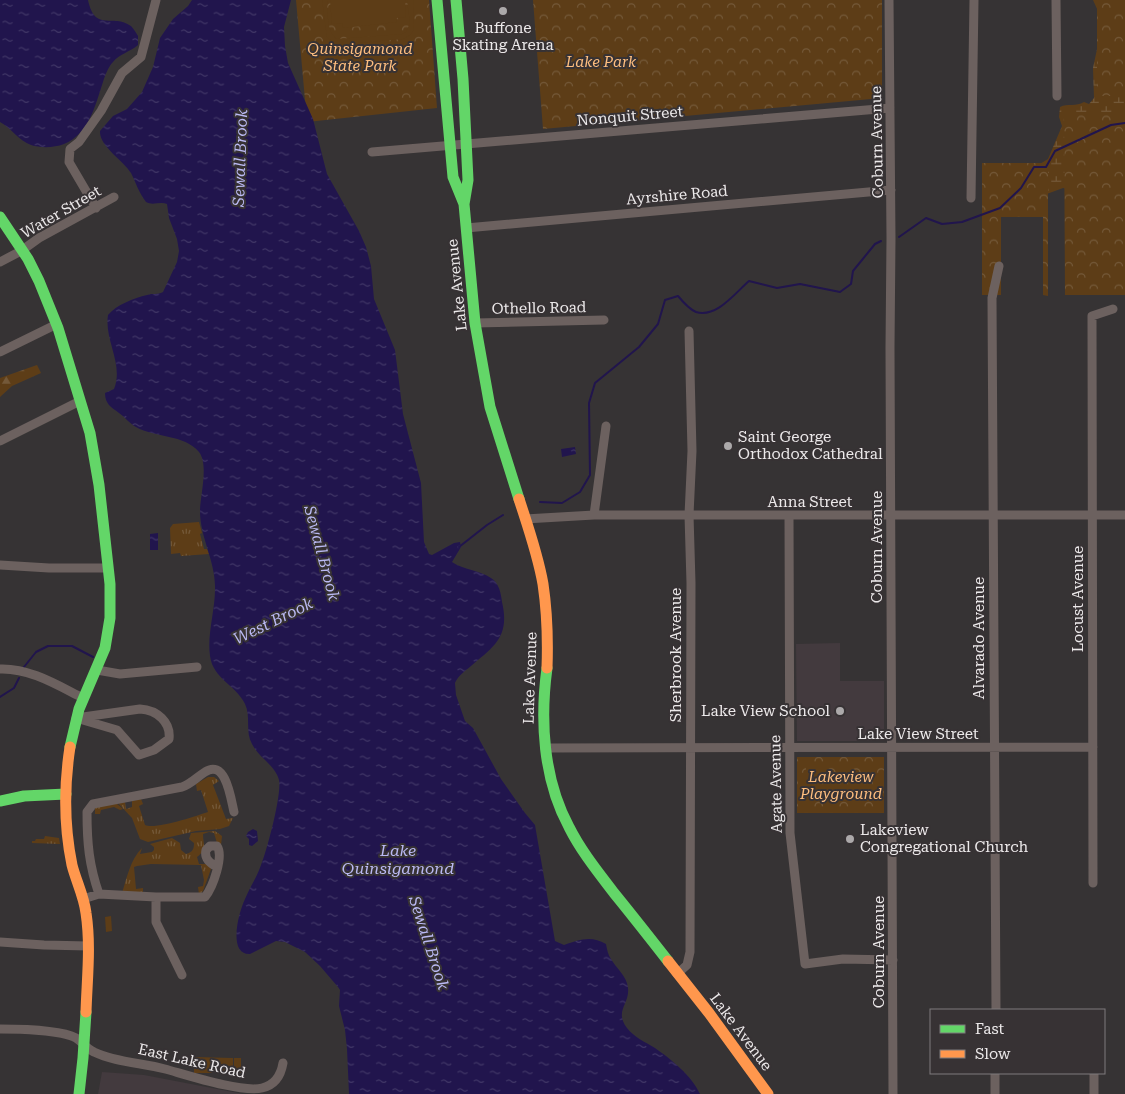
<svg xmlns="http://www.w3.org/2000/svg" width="1125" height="1094" viewBox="0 0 1125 1094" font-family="'Roboto Serif',serif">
<defs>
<pattern id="grass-tufts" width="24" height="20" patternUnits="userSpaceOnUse" patternTransform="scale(1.25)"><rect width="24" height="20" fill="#5d3d17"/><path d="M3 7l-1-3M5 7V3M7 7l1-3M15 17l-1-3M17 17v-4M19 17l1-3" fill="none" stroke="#745939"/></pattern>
<pattern id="forest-firs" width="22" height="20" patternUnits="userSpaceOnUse" patternTransform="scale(1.25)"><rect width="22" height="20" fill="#5d3d17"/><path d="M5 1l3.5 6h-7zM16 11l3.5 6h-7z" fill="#745939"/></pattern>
<pattern id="wetland-marsh" width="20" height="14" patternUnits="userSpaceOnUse" patternTransform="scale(1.25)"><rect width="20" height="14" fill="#5d3d17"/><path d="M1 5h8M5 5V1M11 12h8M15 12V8" fill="none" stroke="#745939"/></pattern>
<pattern id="park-crowns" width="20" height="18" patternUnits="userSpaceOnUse" patternTransform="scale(1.25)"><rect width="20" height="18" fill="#5d3d17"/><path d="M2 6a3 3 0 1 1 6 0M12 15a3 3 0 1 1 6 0" fill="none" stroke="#745939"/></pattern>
<pattern id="water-ripples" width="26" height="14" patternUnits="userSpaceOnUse" patternTransform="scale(1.25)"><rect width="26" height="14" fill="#21154d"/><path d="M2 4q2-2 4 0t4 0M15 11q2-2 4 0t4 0" fill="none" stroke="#413767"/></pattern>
</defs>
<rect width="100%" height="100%" fill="#363334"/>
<!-- built -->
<path fill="#433a3e" d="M840,643V681H884V741H797L796,644Z
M102,1072L144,1075L243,1094H98Z"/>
<!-- grass -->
<path fill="url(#grass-tufts)" d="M199,522L202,533L200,534L204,549H207L209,554L181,556L180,553L171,554L170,528L173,524Z
M208,777H214L219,781L213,785L226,819L233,818L229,826L220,829L196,831L148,842L140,839L132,818L118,803L125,802L126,809L132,807V801L141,799L143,804L139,806L145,825C155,830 196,816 208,812L201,790L197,791L196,784Z
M116,803L123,809L120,810L114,807L101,810L100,814H95V808L98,806Z
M215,831L222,836L221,845L217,843L214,833L209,832L203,834C203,846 208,848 197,857L199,864H208L211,869L203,891L200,894H199L198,887L203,886L204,880L201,865L151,864L137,866L134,867L136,889L143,888V895L122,893C127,878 130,860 142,848L140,854L152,852L154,850V847L150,844L172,838L180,843L181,850L186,854C193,852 194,849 194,843L189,839L191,833Z
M45,836L59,838L60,844L32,843V841H35L36,839H44Z"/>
<!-- forest -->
<path fill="url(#forest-firs)" d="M37,365L41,373L12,386L0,397V378Z"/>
<!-- wetland -->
<path fill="url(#wetland-marsh)" d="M1093,0H1125V143L1077,191L1063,188L1044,195L1030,170L1048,159L1062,126L1059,117L1060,107C1068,103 1076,107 1084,102L1089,104L1094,98L1093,68L1100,35L1098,11Z"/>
<!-- park -->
<path fill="url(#park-crowns)" d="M296,0H429L437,108L307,122Z
M533,0H882V98L543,129Z
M1097,0H1125V96H1097Z
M1064,113H1125V295H1065Z
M982,163H1048V296L1043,295V217H1001V295H982Z
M797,757H884V813H797Z"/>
<!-- pitch -->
<path fill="#5d3d17" d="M322,0H327C328,11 326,32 337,39L402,34L406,32L410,23L407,0H413L414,30L410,35L403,39L336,45L327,37Z
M330,0H405L406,17L396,18L397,22L343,28L342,23L332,24Z
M806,763H823V778H806Z
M111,916L112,931L106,932L105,917Z
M194,1057L233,1058V1073H194Z
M234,1058H241V1073H234Z"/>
<!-- water -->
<path fill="url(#water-ripples)" d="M0,0H88C95,33 113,13 131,26C134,29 136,33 138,36V45C130,52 119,54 113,62C108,67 105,76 103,82C95,106 89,134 64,144C54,148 40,148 31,145C19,141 11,128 0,122Z
M192,0H291L284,27L285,46L288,63L313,119L327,174L359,231L366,247L371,266L374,299L395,350L403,414L421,483L424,542L429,554L432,555L454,543L460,542L461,547L452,562C464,570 479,570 491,578C499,583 501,593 502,602C510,636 495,646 471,666C465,671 458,676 455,683L456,695L465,721L473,728L501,779L525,813L535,825L555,941L564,945C579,940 591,935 606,944C607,949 608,955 611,959C616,968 627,976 628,988C630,1004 614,1011 627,1028C634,1037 645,1042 655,1048C671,1059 692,1076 700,1094H349L347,1049L345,1030L339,1006L340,990L338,987L320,966L305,952L285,942L276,941L250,954C227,955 239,911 245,899C250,887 257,877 261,865C267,850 282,794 279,780C275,765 259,758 252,744C245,732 251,716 245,704C236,685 213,679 210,656C207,634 215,611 215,589C216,562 200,538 200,511C200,496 209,465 199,452C184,434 155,438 136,427C130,424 125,417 119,413C111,407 105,404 105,393L114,389C124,364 104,340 108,315C116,305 134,298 147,295C153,293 157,295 163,292L177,262L179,251L177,239L169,218L167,204C160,201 153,206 146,202C139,193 136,183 131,173C124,161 99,146 100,131L113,116L127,109L142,92L153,67L160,38L173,19L188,6Z
M575,447L576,454L562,457L561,449Z
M158,533V550H150V534Z
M253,829L257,831L258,841L252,846L249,845V839L246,836L248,832Z"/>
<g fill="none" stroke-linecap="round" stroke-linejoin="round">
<!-- stream -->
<path stroke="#21154d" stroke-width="2" d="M899,237L926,218L942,224L962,222L1000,208L1021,188L1034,167H1046L1055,151L1111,125L1125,123
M540,502L562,503L580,492L590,475L589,403L595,383L639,347L658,324L665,300L678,296C683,302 689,309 696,312C717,318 735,293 749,281L777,288L800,284L840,292L851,284L853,271L875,244L881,241
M459,547L487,525L503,515
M24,667L36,652L48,646H72L93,657
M0,697L14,688L19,678"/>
<!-- street -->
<path stroke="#6c615f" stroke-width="9" d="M889,0L891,238L890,348L893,1094
M1056,0L1057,96
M372,152L890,108
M971,198L974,0
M96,208L69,162L70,149L79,142L101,111L122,73L141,57L156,0
M466,228L891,190
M0,262L21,251L39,238L114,197
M475,323L604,320
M0,352L57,324
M0,441L80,401
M594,515L606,426
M789,516L790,833L805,964L843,959L893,960
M525,519L594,515H1125
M0,565L49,568H108
M0,669C30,668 57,685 83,698
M97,670L120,674L197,667
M140,709C157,710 171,722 169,739L154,750L139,755L117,730L76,718Z
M545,748L1093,747
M1093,883L1092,316L1113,309
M99,894C89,865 87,843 87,812L93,804L182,787C191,784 197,777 205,772C226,758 231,800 234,812
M156,897H205C213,887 224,856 217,846H210L206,850C204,859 210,863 217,867
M83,899L99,894L156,897V922L182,975
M0,942L44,945L88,946
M677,974L687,965L690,952L691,583L689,515L692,451L689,331
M996,1010L992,298L999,266
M0,1029C18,1029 61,1030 76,1038C82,1042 87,1049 94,1052C115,1062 142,1063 165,1069C187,1075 242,1093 262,1088C275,1085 281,1075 283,1063
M1094,1073V1094
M995,1094V1073"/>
<!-- fast -->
<path stroke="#63d668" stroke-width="11" d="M437,0L453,177L464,204
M456,0L463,79L468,180L464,204L475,323L490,407L519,499
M0,217L28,259L39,281L58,328L90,433L99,485L110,584V618L105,648L79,709L70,747
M547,668C540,720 543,779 569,827C581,851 598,872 614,893C632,915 650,938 668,961
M0,801L24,796L66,794
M79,1094L83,1058L86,1012"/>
<!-- slow -->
<path stroke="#ff974d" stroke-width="11" d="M519,499C528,527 538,555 543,584C547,611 548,640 547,668
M70,747C64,786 64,826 72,865C76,881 84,896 86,913C91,946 87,979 86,1012
M668,961L709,1013L768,1094"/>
</g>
<!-- markers -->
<g fill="#aca9aa" stroke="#373234" stroke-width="2">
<circle cx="503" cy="11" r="5"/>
<circle cx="728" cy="446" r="5"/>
<circle cx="840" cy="711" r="5"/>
<circle cx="850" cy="839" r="5"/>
</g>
<g text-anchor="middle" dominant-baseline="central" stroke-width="4" stroke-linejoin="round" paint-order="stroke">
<!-- poi labels -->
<g font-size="15" fill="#ece9ea" stroke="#373234" text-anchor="start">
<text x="503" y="28" text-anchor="middle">Buffone<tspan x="503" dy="17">Skating Arena</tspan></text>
<text x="738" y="437">Saint George<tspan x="738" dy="17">Orthodox Cathedral</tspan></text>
<text x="830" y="711" text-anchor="end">Lake View School</text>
<text x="860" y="830">Lakeview<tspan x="860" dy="17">Congregational Church</tspan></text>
</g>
<!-- park labels -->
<g font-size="15" font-style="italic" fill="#febe7f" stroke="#373234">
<text x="360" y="49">Quinsigamond<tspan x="360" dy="17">State Park</tspan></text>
<text x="601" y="62">Lake Park</text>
<text x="841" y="777">Lakeview<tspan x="841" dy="17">Playground</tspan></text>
</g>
<!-- street labels -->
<g font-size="15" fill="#ece9ea" stroke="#373234">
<text transform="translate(630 116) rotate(-5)">Nonquit Street</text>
<text transform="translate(877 142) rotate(-91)">Coburn Avenue</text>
<text transform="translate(677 195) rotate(-5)">Ayrshire Road</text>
<text transform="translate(61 212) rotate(-30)">Water Street</text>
<text transform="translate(457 285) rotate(-96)">Lake Avenue</text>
<text transform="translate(539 308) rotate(-1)">Othello Road</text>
<text x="810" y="502">Anna Street</text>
<text transform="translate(877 547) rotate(-90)">Coburn Avenue</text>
<text transform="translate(1078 599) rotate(-90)">Locust Avenue</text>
<text transform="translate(979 638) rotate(-90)">Alvarado Avenue</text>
<text transform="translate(676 655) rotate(-90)">Sherbrook Avenue</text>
<text transform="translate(530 678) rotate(-88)">Lake Avenue</text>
<text x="918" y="734">Lake View Street</text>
<text transform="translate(776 784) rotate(-91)">Agate Avenue</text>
<text transform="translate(879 952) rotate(-90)">Coburn Avenue</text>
<text transform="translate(741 1032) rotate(53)">Lake Avenue</text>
<text transform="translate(192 1061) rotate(13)">East Lake Road</text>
</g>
<!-- water labels -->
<g font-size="16" font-style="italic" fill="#bab9f3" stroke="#373234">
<text transform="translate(240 158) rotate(-88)">Sewall Brook</text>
<text transform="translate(322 553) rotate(75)">Sewall Brook</text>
<text transform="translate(273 621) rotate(-26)">West Brook</text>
<text x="398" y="850">Lake<tspan x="398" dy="18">Quinsigamond</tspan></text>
<text transform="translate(429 943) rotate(72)">Sewall Brook</text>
</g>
</g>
<!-- legend -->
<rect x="930" y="1009" width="175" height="65" fill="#373234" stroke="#7f7b7d"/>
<rect x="940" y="1025" width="25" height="8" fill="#63d668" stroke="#7f7b7d"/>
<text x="975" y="1034" font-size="15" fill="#ece9ea">Fast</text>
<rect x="940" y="1050" width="25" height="8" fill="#ff974d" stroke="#7f7b7d"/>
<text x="975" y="1059" font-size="15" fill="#ece9ea">Slow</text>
</svg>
